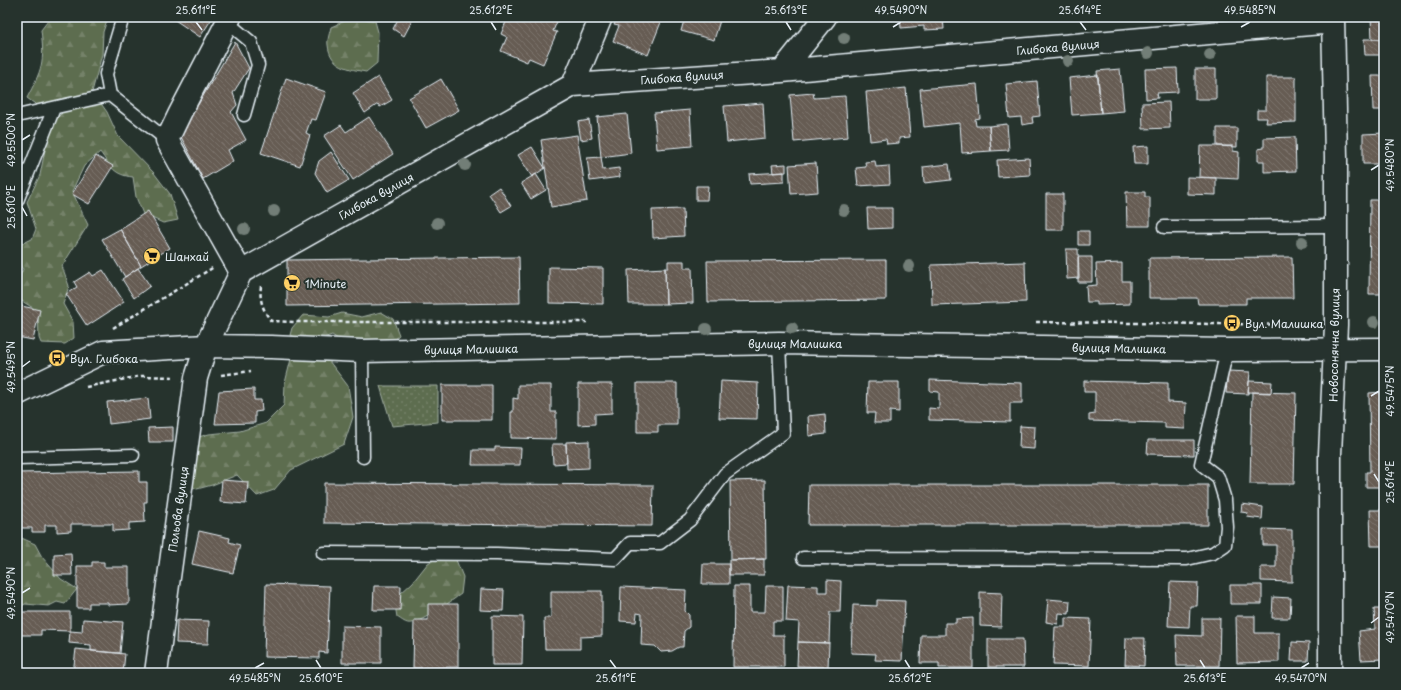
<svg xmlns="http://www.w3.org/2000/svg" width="1401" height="690" viewBox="0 0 1401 690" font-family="'Playpen Sans',sans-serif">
<defs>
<pattern id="grass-dots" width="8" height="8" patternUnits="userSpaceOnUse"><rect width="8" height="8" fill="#5d6d4f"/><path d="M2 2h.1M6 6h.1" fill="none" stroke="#748269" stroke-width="1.8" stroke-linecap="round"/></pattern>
<pattern id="forest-firs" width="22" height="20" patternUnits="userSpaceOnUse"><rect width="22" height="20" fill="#5d6d4f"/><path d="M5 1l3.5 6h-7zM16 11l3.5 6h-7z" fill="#748269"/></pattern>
<pattern id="building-back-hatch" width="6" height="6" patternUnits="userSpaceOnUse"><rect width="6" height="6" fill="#665b52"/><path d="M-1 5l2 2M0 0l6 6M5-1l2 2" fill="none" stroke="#7c736c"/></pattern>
</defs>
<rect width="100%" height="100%" fill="#26332d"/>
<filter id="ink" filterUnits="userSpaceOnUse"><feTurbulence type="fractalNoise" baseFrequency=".025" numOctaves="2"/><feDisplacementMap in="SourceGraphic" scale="8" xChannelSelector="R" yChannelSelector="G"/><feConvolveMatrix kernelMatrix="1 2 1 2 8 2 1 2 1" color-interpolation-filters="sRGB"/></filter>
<g filter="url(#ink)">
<!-- grass -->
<path fill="url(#grass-dots)" stroke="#a2afa4" d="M380,386H438V422L392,426Z"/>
<!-- forest -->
<path fill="url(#forest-firs)" stroke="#a2afa4" d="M51,17H108L103,32L102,54L92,92L64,105L38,106L27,98C42,69 45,63 41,30Z
M354,17L375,21L378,32L377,63L366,72C350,69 330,67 328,45C327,40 330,32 331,27Z
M97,98L107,112L118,136L154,173L170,194L178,220L163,223L143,214L136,197L133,177C114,175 111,167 100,152L84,166L72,191L88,225L62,266L69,286L63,304L73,322L74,338L65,344L41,343L39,338L38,311L17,298V283L23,269L17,262V246L32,239L36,229L27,202L40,175L50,125L66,109Z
M381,312L393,319L399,335L391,342L347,345L332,335L311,342L290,335L292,328L303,315L329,317L342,313L362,317Z
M291,359L329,361L348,386L353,417L344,444L291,470L274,490L257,496L237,475L212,485L197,489L188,484L195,438L209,434L240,431L266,423L284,405L285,383Z
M17,536L35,544L42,557L61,579L77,589L65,604L57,602L49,606L25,604L17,609Z
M445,555L456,560L463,577L461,594C450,602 424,621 411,623C406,624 402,620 397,617L395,605L400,594L413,582L428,563Z"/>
<!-- building -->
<path fill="url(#building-back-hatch)" stroke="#e8f1f8" d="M130,17H143L141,22Z
M173,17H213L200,37L172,18Z
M399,17H409L413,19L404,36L393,29Z
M508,17L514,19L515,17H559L553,31L557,32L543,64L529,58L527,62L501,51L507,37L501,34Z
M617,17H663L648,55L613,41L619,26L614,25Z
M685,17H721L714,40L681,31Z
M900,17H943L944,29L924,30V26L901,28Z
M1371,17H1384V39H1372Z
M1364,39H1384V55H1365Z
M235,42L249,68L233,93L237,105L231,112L246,140L228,150L233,161L203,179L180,135Z
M1177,68L1178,92L1157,93L1158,98L1146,99L1145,69Z
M1120,69L1124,111L1101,113L1097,71Z
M1195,69H1216V99H1195Z
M1098,75L1101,113L1072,115L1069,78Z
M1372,76H1384V110H1373Z
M378,77L392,100L380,107L378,104L365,113L353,93Z
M1266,77H1296V122L1266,123L1267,118H1257V110H1266Z
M286,78L326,92L316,120L311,119L306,133L310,135L300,166L261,153Z
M441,79L459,110L426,128L409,98Z
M1037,81L1040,116L1032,117L1033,123L1022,125L1021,117L1009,118L1006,84Z
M977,84L980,118L975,119L976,126H989L991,151L962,153L960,123L924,127L920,89Z
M906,88L910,137L899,138V143L887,144L886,139L870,141L866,92Z
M813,93L814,98L845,96L848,137L794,142L790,95Z
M1169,102L1170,128L1143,129L1142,103Z
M763,103L765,138L727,142L724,106Z
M690,110L692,146L657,149L654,113Z
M627,114L631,153L601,157L597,117Z
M369,117L393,154L353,180L324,136L341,125L346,132Z
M589,120L592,138L581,140L578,122Z
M1007,124L1009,150L991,151L989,126Z
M1217,128H1237V147L1217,146Z
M1384,133V164H1363V134Z
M577,135L587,201L551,207L541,140Z
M1295,137L1296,171L1264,172V161H1258V149L1264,148V138Z
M1148,146V164H1134L1133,147Z
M1200,146H1233V151L1239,152L1238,179L1199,177Z
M532,147L545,168L532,177L518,155Z
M331,152L349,180L327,193L315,173L319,161Z
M96,156L113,166L89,204L72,194Z
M601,157L603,170L619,168L620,177L590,181L587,158Z
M1029,158L1030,175L998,177L997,160Z
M875,161L876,167L889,166L890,184L858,186L856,168L866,167L865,162Z
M816,163L818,192L791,194L789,165Z
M786,164V172L773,173L772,165Z
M949,164L951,180L924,183L923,167Z
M784,172V182L750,184L749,174Z
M536,174L546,190L531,199L521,183Z
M1187,177L1216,178V195L1187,194Z
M696,186H708L707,200H696Z
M499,187L511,206L501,212L489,194Z
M1126,192H1145V197H1150V226H1127Z
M1046,194H1063V230H1046Z
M1370,200H1384V294H1369Z
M867,208H892V228L868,229Z
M683,209L684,236L653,238L652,210Z
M148,211L170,248L141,266L120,229Z
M120,229L141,266L125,277L102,239Z
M1078,231H1089V245H1078Z
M1066,249H1078L1079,278L1067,279Z
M519,257L520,303L287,306V260Z
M1078,257H1092V282H1078Z
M1292,257L1293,298H1246V304H1198L1197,298H1149V258Z
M886,260V300L708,302L707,261Z
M668,261H684V268H692L693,303L666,304L665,268H668Z
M1025,262L1026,302L932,305L931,265Z
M1122,263V281H1130V304L1097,305V302H1087L1086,286L1097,285L1096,264Z
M549,267L603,268V304L549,303Z
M138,268L150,286L134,298L122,279Z
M665,268L666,304H629L628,270Z
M103,270L124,302L87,326L66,294L77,287L74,282L90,272L93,276Z
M17,305L40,310L33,340L17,337Z
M1228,371L1250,372L1248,394L1226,393Z
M930,380L1022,383V403H1010V422L929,420V408L939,409V392L930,391Z
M721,381L758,383L757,419L719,418Z
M1084,381L1168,383V402L1186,403L1185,429L1165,428V423L1089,421V415L1095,414V392H1084Z
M1249,381L1272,382L1271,393L1248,392Z
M868,382H899V412L890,411V423H874L875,413H867Z
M637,383H677V425H658V432H637Z
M578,384H612V413L595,414V424L578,425Z
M442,385H492V420H442Z
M518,385H551V412H556V439L511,438V412H513V398L518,399Z
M254,389V400H261L262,411L255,412V423L215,424L219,391Z
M1252,392L1296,393L1294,484H1250Z
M1384,392V487H1366V472H1370L1369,393Z
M148,398L150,419L109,424L107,402Z
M825,414L826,434L809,436L808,416Z
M1020,426L1035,427L1034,449L1019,448Z
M173,427V442H149L148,428Z
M1148,440H1194V455L1147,454Z
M589,441V468L567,469L566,442Z
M552,444H566L567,463L553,464Z
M495,447L521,448L520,465H472L473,450H495Z
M139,471V482H147V502H144L145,522L129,523V530L113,531V524H71V531L57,532V525H45V532H32V528H17V473Z
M222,480L248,482L246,504L220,502Z
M765,480L766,559L731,560L730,481Z
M324,483L653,485L652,526L324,523Z
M809,485H1208V525H808Z
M1242,504L1263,507L1262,519L1247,517L1248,513L1241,512Z
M1370,510H1384V546H1371Z
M1263,529L1292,530V582L1261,581V567H1276V545H1263Z
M199,531L230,538L229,542L240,545L233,573L192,564Z
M71,553L72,575H54V554Z
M764,559V575H729V560Z
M92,562H104V567H129V604L108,605V603H89V608H77V566H92Z
M703,564H729V584H702Z
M1382,576H1384V595H1383Z
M827,580L841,581L840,612H830L829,643L798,642L799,622L786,621L788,585L818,586V592H827Z
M1170,582L1198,583L1197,606H1190L1189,627L1168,626Z
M266,584L330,586L327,653L319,652V658L264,657Z
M1230,585H1262V604H1230Z
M374,586H401L400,610H373Z
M734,586H750V612H765L766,586H783V621H773V635H784V667H733Z
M621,587L686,590L685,611L689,615V627L684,631L683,647H679L672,651L661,652L655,646L641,645L642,614L637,613L636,622L620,621Z
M481,589L504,590L503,611L480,610Z
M551,591H602V636L580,637V649H545L544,618H551Z
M980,592L1002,593L1001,627L980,626Z
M1273,597L1291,598L1290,618H1272Z
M1048,599L1070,601L1069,614L1059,613L1058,624L1046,622Z
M877,600L905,601L902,661L875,660L876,654L851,653L853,605L877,606Z
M428,604H458V667L413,668L414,620H428Z
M1374,609H1384V666L1383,659L1361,660L1359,631L1375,629Z
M17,612H70V631L41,630V635H17Z
M492,616L523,617L522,665H492Z
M1236,616H1255V633H1279V662L1237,663Z
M973,618V668H939V663H920L921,635H945V623H956V619Z
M1065,618L1091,619L1089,666L1053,665L1055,627H1065Z
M1202,618H1220L1219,666H1177L1176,635L1202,636Z
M83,619L123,622L120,653L91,651V645L69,643L70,631L82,632Z
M177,620L209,621L208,644L176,643Z
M342,626L381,627V663H342Z
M1126,638H1145L1144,666L1125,665Z
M988,639H1023L1024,667H988Z
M798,642L829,643L828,667L797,666Z
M1292,642L1309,643L1308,661H1291Z
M76,649L125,654L123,673H73Z"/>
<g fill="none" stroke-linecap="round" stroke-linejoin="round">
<!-- lane casing -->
<g stroke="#e8f1f8" stroke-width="15">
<path id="lane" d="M227,22L251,42L258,65L244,115
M110,95L106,74L123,17
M17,116L110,95L167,140
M17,201L54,108
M1164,227L1336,226
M362,351L363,457
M17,458L133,455
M323,553L497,554L615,559L630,543H660L690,520L725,474L783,433L779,343
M803,558L1187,559L1213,553L1225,545L1227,527L1225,500L1218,477L1201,464L1227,350"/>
</g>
<!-- street casing -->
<g stroke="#e8f1f8" stroke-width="25">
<path id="street" d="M230,17L180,113L167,140L241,272
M782,71L825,17
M573,85L601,17
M17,394L103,352L206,346L241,272L573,85L782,71L1333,22
M156,673L196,378L206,346L271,347L362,351L779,343L1227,350L1384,349
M1330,673V454L1336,325V157L1333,17"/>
</g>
<!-- path -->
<path stroke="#e8f1f8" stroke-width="2.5" stroke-dasharray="4 3" stroke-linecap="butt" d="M261,286C259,300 263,310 271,321L294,322H587
M1036,322L1311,325
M113,328L214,267
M221,375L251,371
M86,387L141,376L174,377"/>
<!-- lane -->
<use href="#lane" stroke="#26332d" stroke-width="12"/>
<!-- street -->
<use href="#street" stroke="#26332d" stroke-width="22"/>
</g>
<!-- trees -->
<g fill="#727e77">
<circle cx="844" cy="38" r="6"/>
<circle cx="1148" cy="53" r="6"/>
<circle cx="1210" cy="55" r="6"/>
<circle cx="1068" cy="61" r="6"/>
<circle cx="465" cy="165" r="6"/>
<circle cx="844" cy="210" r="6"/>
<circle cx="274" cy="211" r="6"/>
<circle cx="437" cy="223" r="6"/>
<circle cx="244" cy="229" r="6"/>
<circle cx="1302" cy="242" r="6"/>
<circle cx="909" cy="266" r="6"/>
<circle cx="1374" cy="322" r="6"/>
<circle cx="792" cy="328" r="6"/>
<circle cx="706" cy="329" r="6"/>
</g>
</g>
<!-- ticks -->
<path fill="none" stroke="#e8f1f8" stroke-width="1.5" d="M196,22L202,30M491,22L496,30M786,22L791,30M1080,22L1086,30M893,27L901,22M1241,27L1250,22M22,140L30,135M1371,170L1379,165M22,207L27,216M22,367L30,361M1371,396L1379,391M1374,474L1379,482M22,593L30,588M1371,623L1379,617M316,660L321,668M610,660L616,668M905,660L910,668M1200,660L1205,668M255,668L264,663M1301,668L1309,663"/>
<!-- icons -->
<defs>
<g id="supermarket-disc" transform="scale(0.9)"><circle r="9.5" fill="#ffd166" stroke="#26332d"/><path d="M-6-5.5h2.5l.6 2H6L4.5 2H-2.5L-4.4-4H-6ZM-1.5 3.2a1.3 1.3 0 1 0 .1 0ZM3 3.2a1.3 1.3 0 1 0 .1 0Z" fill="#111"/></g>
<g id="bus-disc" transform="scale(0.9)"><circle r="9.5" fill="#ffd166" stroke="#26332d"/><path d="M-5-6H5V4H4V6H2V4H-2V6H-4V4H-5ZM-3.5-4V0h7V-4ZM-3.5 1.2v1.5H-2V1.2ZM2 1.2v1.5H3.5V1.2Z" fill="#111"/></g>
</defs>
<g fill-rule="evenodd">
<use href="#supermarket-disc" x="152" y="256"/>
<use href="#supermarket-disc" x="292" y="283"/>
<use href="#bus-disc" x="1232" y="323"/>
<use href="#bus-disc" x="57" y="358"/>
</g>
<g text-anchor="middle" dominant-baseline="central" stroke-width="4" stroke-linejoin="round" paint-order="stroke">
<!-- street labels -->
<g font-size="11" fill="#e8f1f8" stroke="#26332d">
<text transform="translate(1058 47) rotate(-5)">Глибока вулиця</text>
<text transform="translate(682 77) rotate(-4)">Глибока вулиця</text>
<text transform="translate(376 196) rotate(-29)">Глибока вулиця</text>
<text x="795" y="343">вулиця Малишка</text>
<text transform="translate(1334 345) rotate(-89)">Новосонячна вулиця</text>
<text transform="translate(1119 348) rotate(1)">вулиця Малишка</text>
<text transform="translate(471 349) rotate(-1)">вулиця Малишка</text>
<text transform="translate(178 509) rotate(-82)">Польова вулиця</text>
</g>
<!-- poi labels -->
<g font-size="11" fill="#e8f1f8" stroke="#26332d" text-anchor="start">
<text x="165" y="256">Шанхай</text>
<text x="305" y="283">1Minute</text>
<text x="1245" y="323">Вул. Малишка</text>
<text x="70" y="358">Вул. Глибока</text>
</g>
</g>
<!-- margin -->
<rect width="1401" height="690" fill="none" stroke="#26332d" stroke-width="44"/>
<rect x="22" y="22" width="1357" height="646" fill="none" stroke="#e8f1f8" stroke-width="1.5"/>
<g font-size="10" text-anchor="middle" fill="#e8f1f8">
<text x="196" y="14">25.611°E</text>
<text x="491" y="14">25.612°E</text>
<text x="786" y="14">25.613°E</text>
<text x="901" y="14">49.5490°N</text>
<text x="1080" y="14">25.614°E</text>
<text x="1250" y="14">49.5485°N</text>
<text transform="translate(11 140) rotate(-90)" y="4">49.5500°N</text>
<text transform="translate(1390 165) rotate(-90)" y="4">49.5480°N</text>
<text transform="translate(11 207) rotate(-90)" y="4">25.610°E</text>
<text transform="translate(11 367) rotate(-90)" y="4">49.5495°N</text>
<text transform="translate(1390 391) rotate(-90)" y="4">49.5475°N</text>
<text transform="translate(1390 482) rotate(-90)" y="4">25.614°E</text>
<text transform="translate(11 593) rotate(-90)" y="4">49.5490°N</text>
<text transform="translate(1390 617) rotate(-90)" y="4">49.5470°N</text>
<text x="255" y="682">49.5485°N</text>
<text x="321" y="682">25.610°E</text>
<text x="616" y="682">25.611°E</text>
<text x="910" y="682">25.612°E</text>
<text x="1205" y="682">25.613°E</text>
<text x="1301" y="682">49.5470°N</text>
</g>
</svg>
